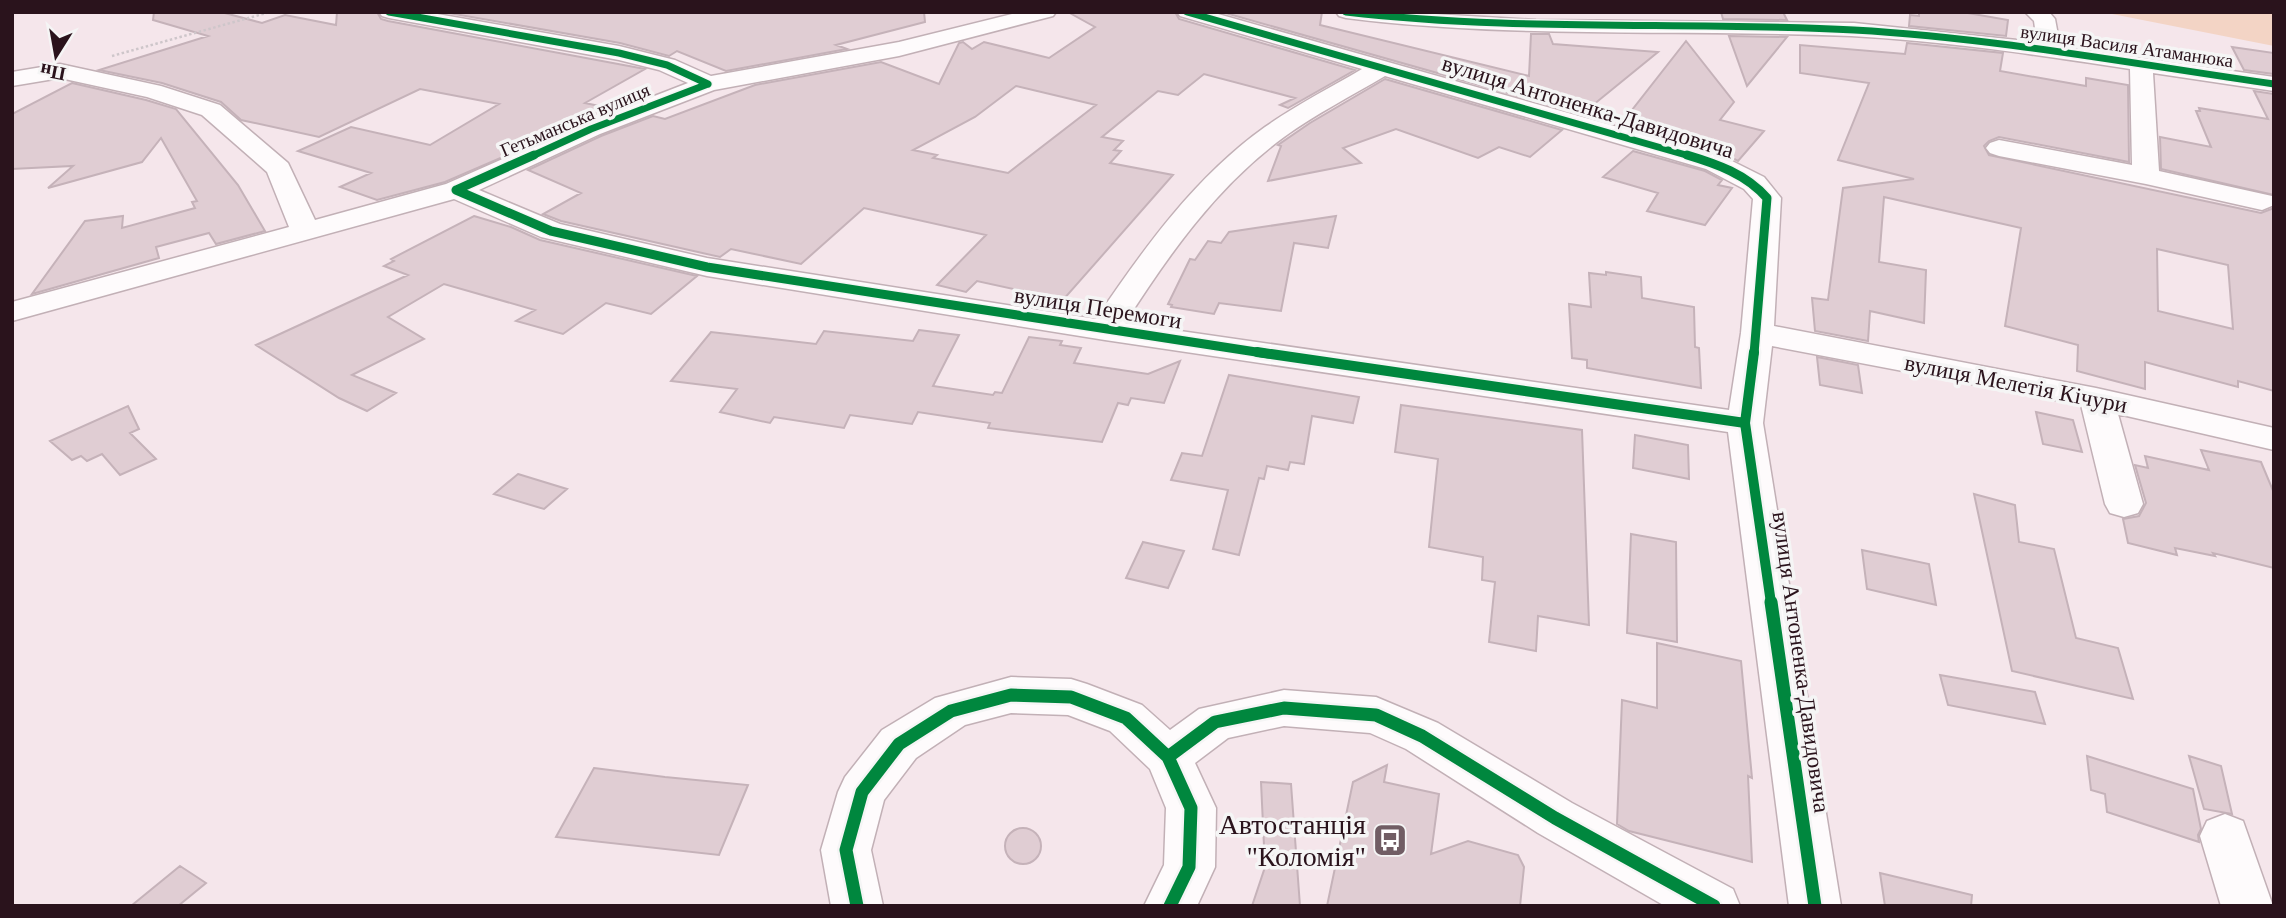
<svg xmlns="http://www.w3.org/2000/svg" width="2286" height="918" viewBox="0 0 2286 918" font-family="'Times New Roman',serif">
<rect width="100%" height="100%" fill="#f5e6eb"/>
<!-- green -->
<path fill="#f3d4c5" d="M2102,12H2274V46Z"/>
<!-- building -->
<path fill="#e0cdd3" stroke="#c5b2b9" stroke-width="2" fill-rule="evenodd" d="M154,12H221L262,23L285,15L336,25L337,12H377L381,19L388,21L645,69L585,103L614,109L445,182L377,200L340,187L371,173L298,151L351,127L430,145L499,104L420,89L319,137L241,120L221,102L162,83L99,70L208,36L153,20Z
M443,12H924L925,22L836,45L847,49L726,71L677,51L669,56L620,43Z
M1068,12H1175L1179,19L1355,70L1288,108L1280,105L1295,98L1204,74L1178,95L1158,91L1102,137L1123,141L1114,150L1121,151L1110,163L1173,175L1063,300L977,281L966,292L937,285L986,235L864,208L801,264L731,249L720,257L561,221L543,214L581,193L528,170L601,136L653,116L665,119L755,85L881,62L939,84L959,43L963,42L972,49L984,42L1049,58L1095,27ZM1016,86L1096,105L1008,173L933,158L937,155L913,150L975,117Z
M1222,12H1322L1320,25L1529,76L1531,34H1549L1553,44L1658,52L1582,114Z
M1721,12H1783L1787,20L1723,19Z
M1919,12H1962L2008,20L2006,36L1909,26L1910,15L1919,16Z
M1729,36L1787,37L1747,86Z
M1686,41L1734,102L1720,120L1764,131L1738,161L1725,154L1652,134L1659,128L1625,119Z
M1907,43L2003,53L2000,71L2086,86V78L2128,85L2129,162L1999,137L1989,141L1984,146L1989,155L2261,213L2274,208V391L2238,381V387L2145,362V389L2077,371L2078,345L2005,326L2021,228L1884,197L1879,262L1926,270L1924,323L1870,311L1868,341L1815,331L1812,298L1828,300L1843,188L1914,179L1838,160L1869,83L1800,73V45L1905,54ZM2157,249L2228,265L2233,329L2158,311Z
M2232,47L2274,53V74L2244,70Z
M1385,79L1562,130L1530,157L1499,147L1478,158L1396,129L1343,148L1361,163L1268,181L1281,146L1278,145L1310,123Z
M72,83L146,100L176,109L238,185L265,231L216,244L209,233L156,247L159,258L32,294L85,221L123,216L122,228L195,208L192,202L197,201L161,138L142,162L48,188L73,166L12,169V114Z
M2254,91L2274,94V195L2161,169L2160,137L2211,147L2196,111H2200L2199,108L2268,119Z
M1633,151L1705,171L1722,180L1718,185L1732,188L1705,225L1647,211L1658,193L1603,177Z
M474,216L511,227L540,240L697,276L651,314L606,303L563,334L516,321L535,310L444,284L388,317L424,339L352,375L396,393L367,411L339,398L256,345L408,275L384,266L394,261L391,259Z
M1336,216L1328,248L1294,243L1281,311L1219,303L1214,314L1171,307L1172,305L1168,304L1190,259L1195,260L1208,241L1221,243L1229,232Z
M1606,272L1641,277L1642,298L1694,307L1695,347L1699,348L1701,388L1587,368V360L1572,358L1569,304L1591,307L1589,273L1606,275Z
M919,330L959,335L933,386L993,395L995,392L1002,393L1029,337L1062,341L1060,345L1081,348L1074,363L1148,374L1180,361L1164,403L1131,398L1128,405L1118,403L1102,442L988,428L990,423L918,412L912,424L850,415L844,428L774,417L770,423L720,412L737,389L671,381L711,332L816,344L824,331L913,341Z
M1817,357L1858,365L1862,393L1820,385Z
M1229,375L1359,397L1353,423L1312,416L1304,464L1290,462L1288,470L1267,466L1264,479L1259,478L1239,555L1213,549L1228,490L1171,480L1182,453L1202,456Z
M1401,405L1582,430L1589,625L1538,616L1536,651L1489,642L1495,582L1482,580L1483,557L1429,547L1438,459L1395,452Z
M128,406L139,429L130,433L156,459L120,475L102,454L87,461L81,456L72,460L50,441Z
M2036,412L2073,420L2082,452L2043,444Z
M1635,435L1688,445L1689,479L1633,468Z
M2201,450L2261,462L2274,493V568L2213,553L2215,556L2175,548L2177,555L2128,543L2123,519L2139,516L2146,503L2135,465L2148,468L2145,456L2209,470Z
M518,474L567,489L544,509L494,494Z
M1974,494L2015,505L2019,542L2054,549L2076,638L2118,648L2133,699L2012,671Z
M1631,534L1676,542L1677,642L1627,633Z
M1143,542L1184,551L1168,588L1126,578Z
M1862,550L1929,564L1936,605L1867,589Z
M1657,643L1741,661L1752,778L1748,776L1752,862L1629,831L1617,824L1622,700L1657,708Z
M1940,675L2035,692L2045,724L1948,705Z
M2087,756L2193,789L2201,829L2198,835L2199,842L2107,812L2105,794L2091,790Z
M2189,756L2221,766L2232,814L2204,809Z
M1387,765L1384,782L1439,794L1431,854L1468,841L1518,855L1524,867L1520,906H1327L1353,782Z
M594,768L665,777L748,785L719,855L556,837Z
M1261,782L1291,784L1300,906H1252L1265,867Z
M1005 846a18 18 0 1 1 36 0a18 18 0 1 1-36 0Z
M180,866L206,883L178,906H131Z
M1880,873L1972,895L1971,906H1885Z"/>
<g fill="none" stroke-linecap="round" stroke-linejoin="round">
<!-- minor casing -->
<g stroke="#c2b0b6" stroke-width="3">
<path id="minor" d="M379,12H426L619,46L675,60L711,76L899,42L1020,12H1056L1053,16L899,56L714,90L600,134L479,190L560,224L707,258L1096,319C1144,248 1195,177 1265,127C1296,105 1330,88 1362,69L1180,16L1177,12H1211L1724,157L1764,177L1781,198L1774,326L2096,388L2274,428V450L2118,414L2143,504L2138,513L2124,517L2110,513L2105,504L2081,405L1772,346L1763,423L1841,906H1789L1728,432L1105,340L707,276L541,237L454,199L12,321V302L289,227L267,172L202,115L147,97L60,78L12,86V72L60,64L161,86L220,105L288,163L315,220L446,184L582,124L688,83L659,70L619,60L389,18L382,16ZM1385,76L1706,169L1744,189L1753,199L1741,333L1729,410L1125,323C1169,254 1217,186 1284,137C1316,114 1351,96 1385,76Z
M1336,12H1401L1536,20L1854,23L2037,42L2034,21L2025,12H2049L2055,19L2060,46L2274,77V91L2153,73L2159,171L2272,196L2274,205L2262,210L2146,184L1999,156L1990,153L1986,148L1990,143L1999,140L2132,165L2130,69C2038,55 1945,41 1851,36C1682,29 1514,39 1346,18L1339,16Z
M1011,677L1071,679L1087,684L1142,705L1170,730L1199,709L1284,690L1376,697L1438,723L1572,803L1733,889L1740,906H1665L1538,833L1406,749L1370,733L1284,726L1228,738L1195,763L1216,808L1215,867L1197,906H1144L1164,865L1166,808L1150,769L1110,731L1068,715L1011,713L965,725L916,758L884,800L871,850L883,906H831L821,850L838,792L845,777L882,730L935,698Z
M2225,814L2243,821L2273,906H2221L2200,836L2207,821Z"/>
</g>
<!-- path -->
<path stroke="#cec6ca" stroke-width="2.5" stroke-dasharray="2.5 2.5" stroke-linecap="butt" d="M112,56L270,12"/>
<!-- minor -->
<use href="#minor" fill="#fefbfc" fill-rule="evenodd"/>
<!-- cycleway-far3 casing -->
<g stroke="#f5f5f5" stroke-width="10">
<path id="cycleway-far3" d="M389,12L619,53L667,65L708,84
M1187,12L1693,157
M1346,12C1517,32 1683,21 1854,30C1995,38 2134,64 2274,84
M530,157L591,129L708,84"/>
</g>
<!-- cycleway-far2 casing -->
<g stroke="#f5f5f5" stroke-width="12">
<path id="cycleway-far2" d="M1687,155C1717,164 1746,174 1767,198L1754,354
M456,190L551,231L707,267L1269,354
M456,190L534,155"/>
</g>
<!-- cycleway-far1 casing -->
<g stroke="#f5f5f5" stroke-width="15">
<path id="cycleway-far1" d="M1257,352L1745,423
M1754,352L1745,423L1771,603"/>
</g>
<!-- cycleway casing -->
<g stroke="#f5f5f5" stroke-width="18">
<path id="cycleway" d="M1771,602L1815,906
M1168,757L1215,722L1284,708L1376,715L1422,736L1555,818L1714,906
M857,906L846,850L862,792L899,744L951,711L1011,695L1071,697L1126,718L1168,757L1191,808L1189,867L1170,906"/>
</g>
<!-- cycleway-far3 -->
<use href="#cycleway-far3" stroke="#00873e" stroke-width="7"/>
<!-- cycleway-far2 -->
<use href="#cycleway-far2" stroke="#00873e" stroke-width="9"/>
<!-- cycleway-far1 -->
<use href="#cycleway-far1" stroke="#00873e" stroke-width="10"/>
<!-- cycleway -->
<use href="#cycleway" stroke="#00873e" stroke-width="13"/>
</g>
<!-- icons -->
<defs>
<g id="bus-square" transform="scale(1.75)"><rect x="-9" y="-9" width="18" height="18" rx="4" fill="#715d64" stroke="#f5f5f5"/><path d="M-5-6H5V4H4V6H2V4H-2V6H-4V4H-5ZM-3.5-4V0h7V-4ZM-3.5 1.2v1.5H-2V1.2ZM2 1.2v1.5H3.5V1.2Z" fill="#fff"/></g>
</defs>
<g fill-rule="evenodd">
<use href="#bus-square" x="1390" y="840"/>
</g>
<g text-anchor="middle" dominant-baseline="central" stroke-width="7" stroke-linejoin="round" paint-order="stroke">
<!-- far-street labels -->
<g font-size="19" fill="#2a131c" stroke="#f5f5f5">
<text transform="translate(2127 46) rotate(8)">вулиця Василя Атаманюка</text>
<text transform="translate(575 120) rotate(-23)">Гетьманська вулиця</text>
</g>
<!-- street labels -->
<g font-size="23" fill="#2a131c" stroke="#f5f5f5">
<text transform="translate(1588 107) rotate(17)">вулиця Антоненка-Давидовича</text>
<text transform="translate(1098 308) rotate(9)">вулиця Перемоги</text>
<text transform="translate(2016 384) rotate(11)">вулиця Мелетія Кічури</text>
<text transform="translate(1801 662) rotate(82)">вулиця Антоненка-Давидовича</text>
</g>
<!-- near-poi labels -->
<g font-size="28" fill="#2a131c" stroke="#f5f5f5" text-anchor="end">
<text x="1366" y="824">Автостанція<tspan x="1366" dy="32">"Коломія"</tspan></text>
</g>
</g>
<!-- border -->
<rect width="2286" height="918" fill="none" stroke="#2a131c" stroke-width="28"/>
<!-- north arrow -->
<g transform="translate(56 56) rotate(191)" stroke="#f5f5f5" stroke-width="5" paint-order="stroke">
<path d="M0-5L12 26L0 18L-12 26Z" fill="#2a131c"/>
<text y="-10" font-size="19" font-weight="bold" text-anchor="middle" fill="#2a131c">Пн</text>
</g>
</svg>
